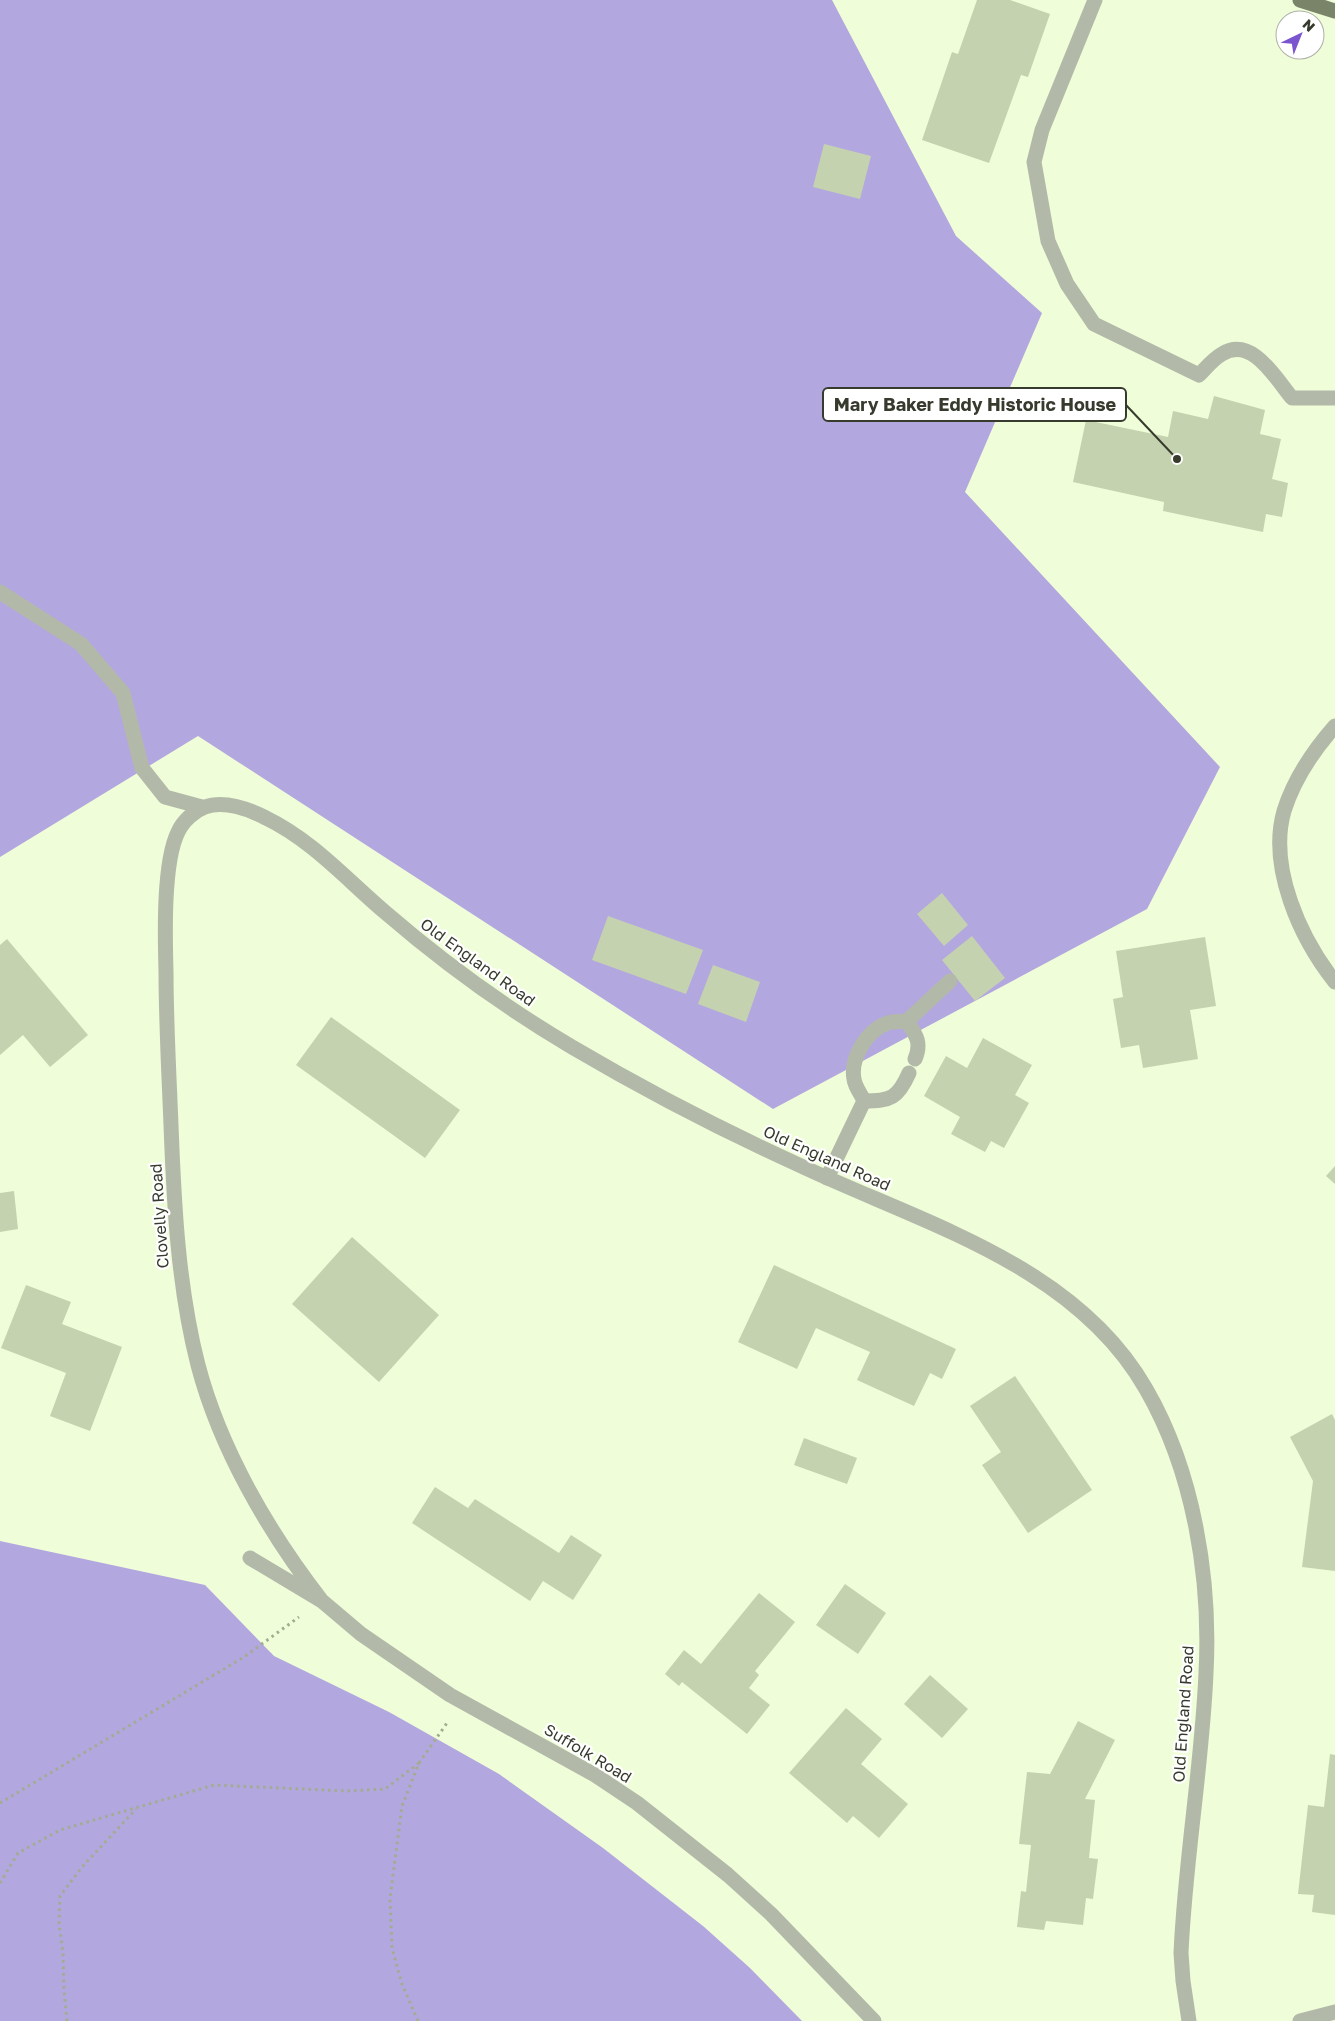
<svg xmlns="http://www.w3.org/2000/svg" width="1335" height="2021" viewBox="0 0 1335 2021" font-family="'Golos Text',sans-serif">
<rect width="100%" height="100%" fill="#effdd8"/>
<!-- forest -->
<path fill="#b3a7df" d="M0,0H832L956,236L1042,313L965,492L1220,767L1147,909L773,1109L198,736L0,857Z
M0,1541L205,1585L274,1656L389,1712L499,1774L603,1848L703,1926L750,1968L802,2021H0Z"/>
<!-- building -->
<path fill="#c5d2af" d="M977,0H1010L1050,14L1028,77L1021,75L989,163L922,140L952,52L958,54Z
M824,144L871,156L860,199L813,187Z
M1214,396L1265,410L1260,434L1281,439L1272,479L1288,483L1282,517L1266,514L1263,532L1163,511L1164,502L1073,482L1086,420L1168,437L1173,411L1208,419Z
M942,893L968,925L944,946L917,914Z
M608,916L703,950L686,994L592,960Z
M972,936L1005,978L975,1001L942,960Z
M1205,937L1216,1006L1190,1010L1198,1059L1143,1068L1139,1045L1121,1048L1113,999L1123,997L1116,951Z
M7,939L88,1035L50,1067L23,1035L0,1055V945Z
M713,965L760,982L746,1022L698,1004Z
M331,1017L460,1110L425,1158L296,1065Z
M983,1038L1032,1065L1015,1095L1029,1103L1004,1148L991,1141L985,1152L951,1134L960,1117L924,1096L946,1056L967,1068Z
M1335,1166V1184L1326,1176Z
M14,1191L18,1229L0,1232V1193Z
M352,1237L439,1315L379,1382L292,1304Z
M774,1265L956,1349L942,1379L930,1373L914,1406L857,1380L870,1352L816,1328L797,1369L738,1342Z
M26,1285L71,1302L62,1324L122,1347L90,1431L50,1416L66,1373L1,1348Z
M1015,1376L1092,1490L1028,1533L982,1465L1001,1452L970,1406Z
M1332,1414L1335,1420V1571L1302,1567L1313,1481L1290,1437Z
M804,1438L857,1458L847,1484L794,1465Z
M435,1487L468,1508L475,1499L559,1553L571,1535L602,1555L573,1600L543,1581L530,1601L412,1523Z
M845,1584L886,1613L858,1654L816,1625Z
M759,1593L795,1622L755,1671L759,1675L749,1688L770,1705L747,1734L682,1682L679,1686L665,1674L684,1650L701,1664Z
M930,1675L968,1709L942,1738L904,1704Z
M846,1708L882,1739L861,1764L908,1804L879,1838L853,1816L847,1823L789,1773Z
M1078,1721L1115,1740L1085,1799L1095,1800L1089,1858L1098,1859L1093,1899L1086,1898L1083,1925L1046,1921L1044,1930L1017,1927L1021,1891L1026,1892L1031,1845L1019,1844L1027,1772L1050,1774Z
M1330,1754L1335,1755V1915L1312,1912L1314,1895L1298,1894L1308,1805L1324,1807Z"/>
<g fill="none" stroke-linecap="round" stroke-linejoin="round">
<!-- path -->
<path stroke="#a2ac90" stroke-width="3" stroke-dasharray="2.5 4" stroke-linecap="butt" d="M419,1763L447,1723
M0,1803L244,1657L299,1617
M0,1883L18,1853L60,1830L214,1785L347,1791L385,1789L419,1763L402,1806L390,1898L392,1948L402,1984L418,2021
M67,2021L64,1990L63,1953L59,1923L60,1896L82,1867L136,1809"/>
<!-- service -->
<path stroke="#b3b9a9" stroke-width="15" d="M1095,0L1042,130L1034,162L1048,241L1067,284L1094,324L1199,375C1206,368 1213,359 1222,354C1252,335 1276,379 1292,398H1335
M0,592L81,644L123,693L142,768L165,797L202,807
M907,1021L950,981
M864,1101C861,1094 855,1087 854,1079C850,1058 867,1030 888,1023C893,1021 901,1022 907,1021C916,1035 922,1043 915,1059
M827,1178L864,1101C891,1101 898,1098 909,1073"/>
<!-- minor -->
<path stroke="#b3b9a9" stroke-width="15" d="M1335,726C1313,751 1294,779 1284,811C1268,867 1300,938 1335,982
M250,1558L322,1601L361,1634L450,1695L595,1775L637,1803L728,1875L771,1914L874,2021
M322,1601C269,1533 220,1449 198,1365C178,1287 174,1205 171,1125C169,1074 166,1022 166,971C165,936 163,862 178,832C183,821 194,811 205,807C224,800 249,809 266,818C312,840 348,881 386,913C444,963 506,1008 572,1047C645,1090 722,1130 799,1165C921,1223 1075,1264 1146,1389C1194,1472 1211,1579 1206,1673C1202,1767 1185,1860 1181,1953L1183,1981L1189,2021
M1300,2021L1335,2012"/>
<!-- primary -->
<path stroke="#7a8469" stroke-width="15" d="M1300,0L1335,11"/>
</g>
<g text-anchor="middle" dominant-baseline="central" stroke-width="4.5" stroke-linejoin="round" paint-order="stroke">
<!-- street labels -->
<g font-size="16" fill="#363b2d" stroke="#fff">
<text transform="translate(478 962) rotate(36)">Old England Road</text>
<text transform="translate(827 1158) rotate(24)">Old England Road</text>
<text transform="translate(159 1216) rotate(-94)">Clovelly Road</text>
<text transform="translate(1183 1714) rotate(-86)">Old England Road</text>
<text transform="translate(588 1753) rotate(31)">Suffolk Road</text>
</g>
</g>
<!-- callouts -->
<path fill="none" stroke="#363b2d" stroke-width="2" d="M1177 459L1126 405"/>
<circle fill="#363b2d" stroke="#fff" stroke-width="2" cx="1177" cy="459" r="5"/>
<rect fill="#fff" stroke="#363b2d" stroke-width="2" x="823" y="388" width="303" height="33" rx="5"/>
<g font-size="18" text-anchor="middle" font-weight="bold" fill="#363b2d">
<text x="975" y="411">Mary Baker Eddy Historic House</text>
</g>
<!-- north arrow -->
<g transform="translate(1300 35) rotate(43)"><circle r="24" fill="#ffffff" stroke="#afb1ab"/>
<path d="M0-4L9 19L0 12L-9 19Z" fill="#7a55ce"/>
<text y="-8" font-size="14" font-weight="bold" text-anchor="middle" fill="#363b2d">N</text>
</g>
</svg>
